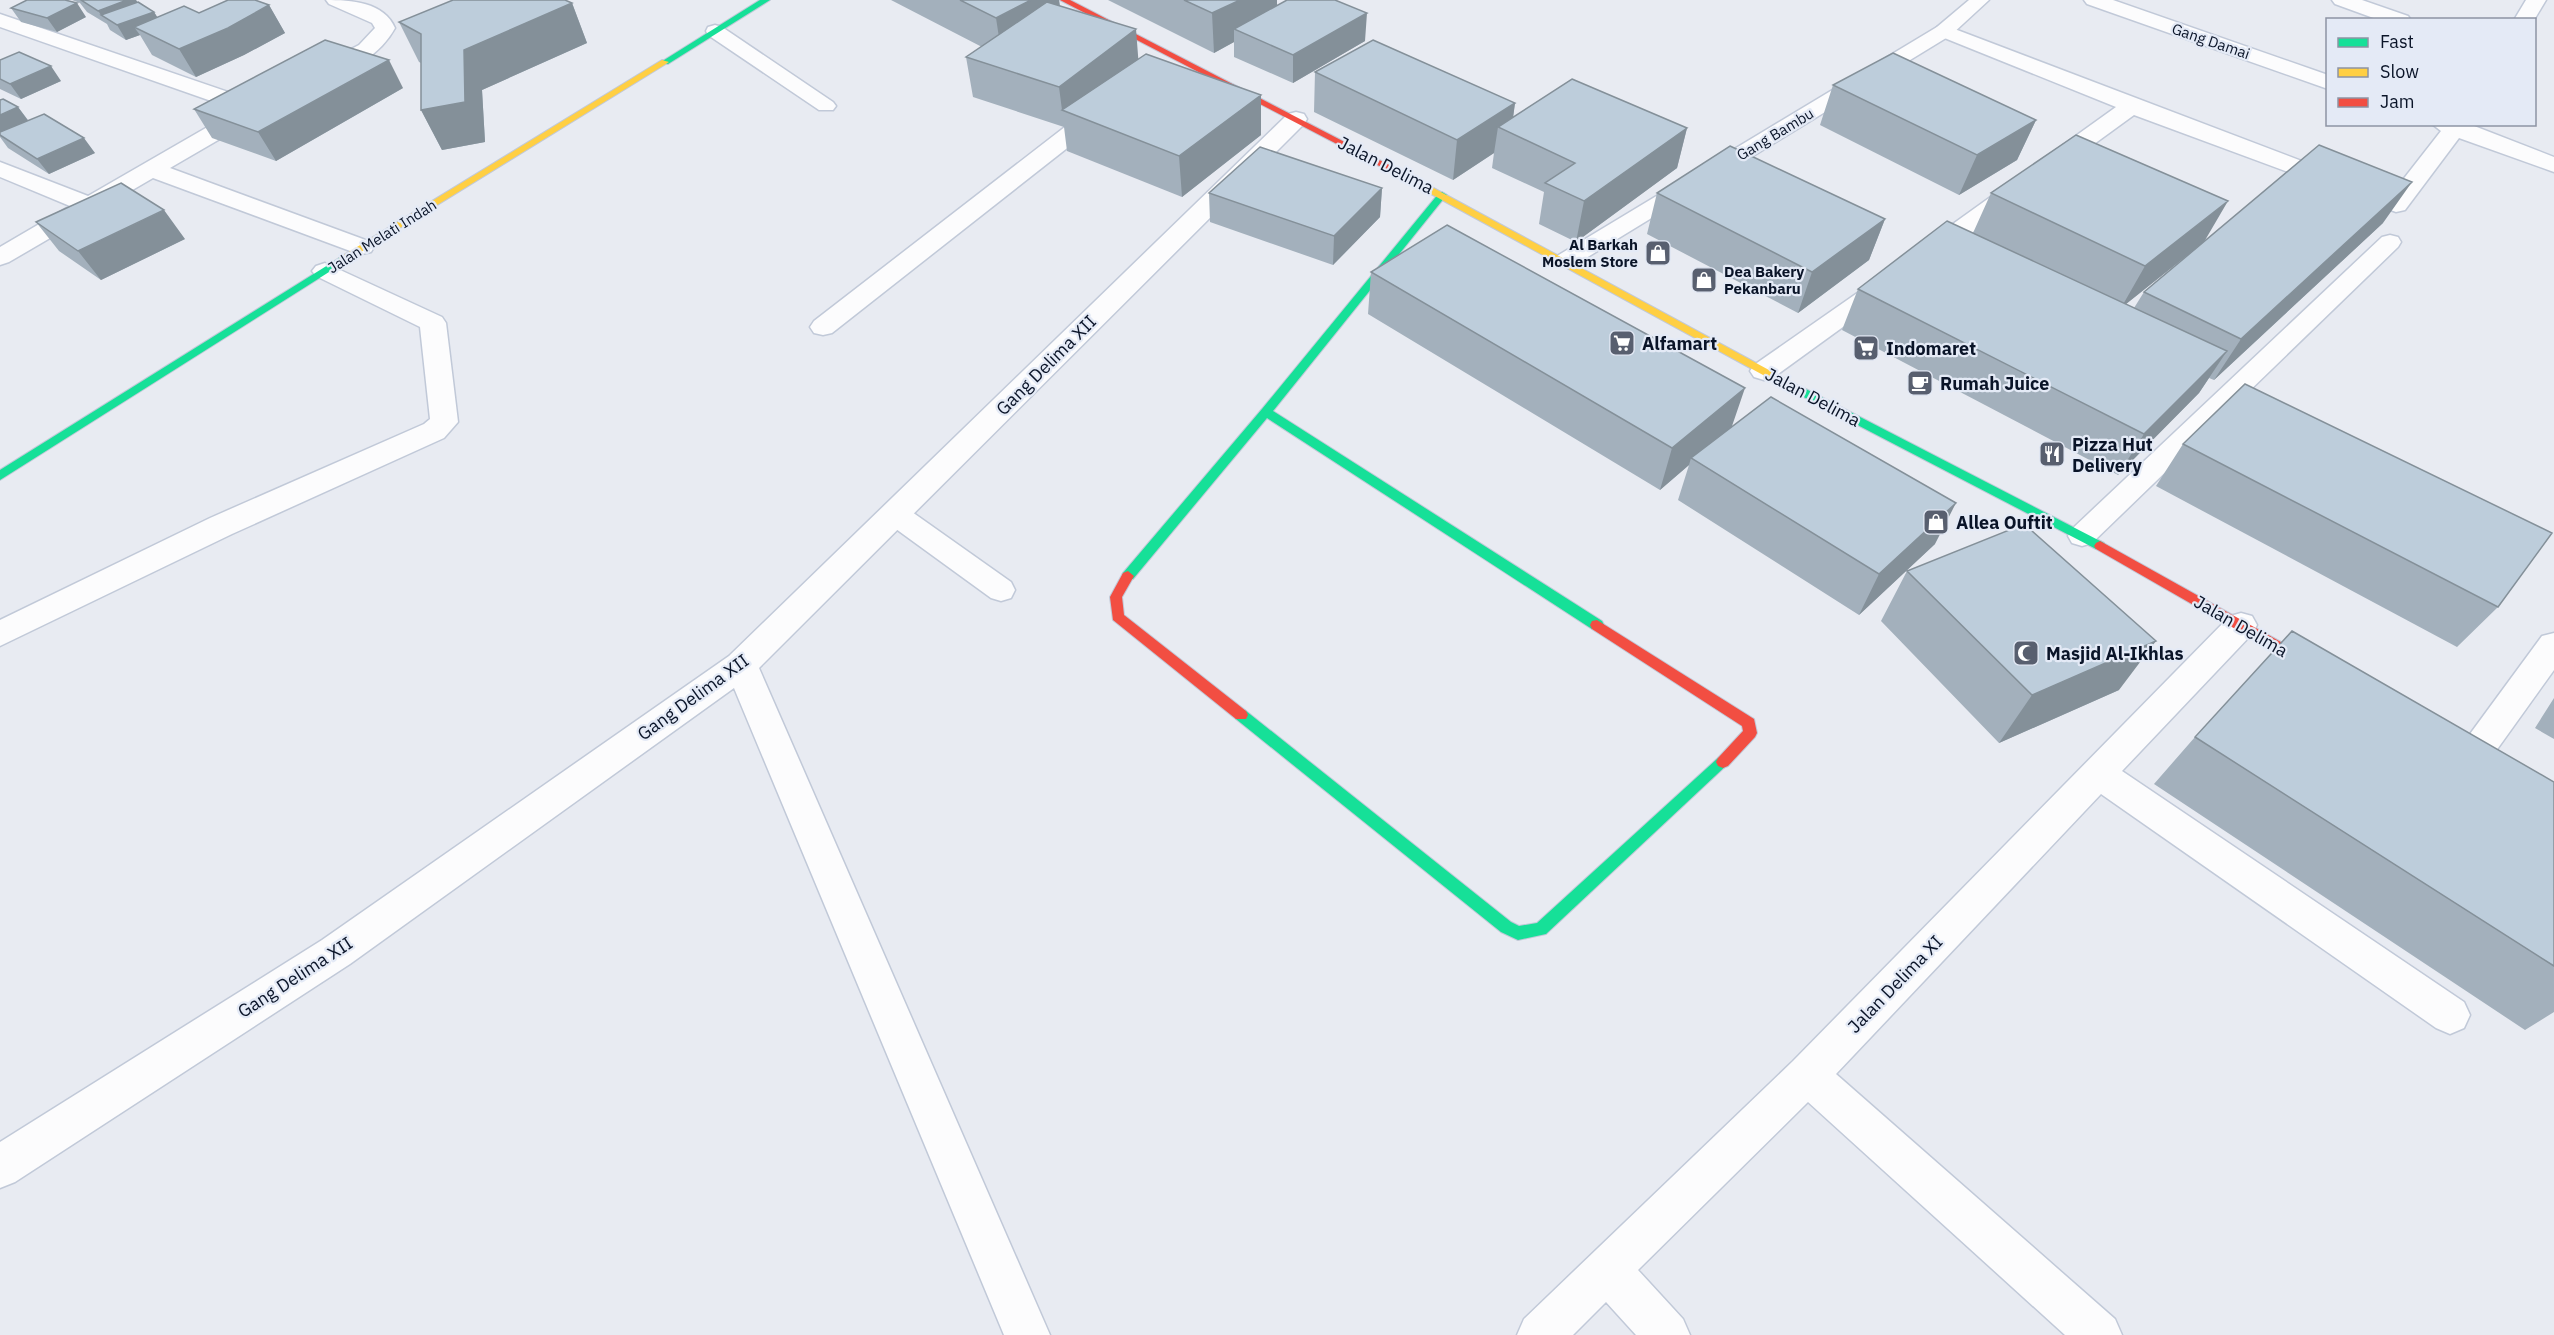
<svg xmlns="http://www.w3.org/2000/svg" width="2554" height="1335" viewBox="0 0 2554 1335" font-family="'IBM Plex Sans',sans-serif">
<rect width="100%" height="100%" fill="#e8ebf2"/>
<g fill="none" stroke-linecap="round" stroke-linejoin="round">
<!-- lane casing -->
<g stroke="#c1c9d8" stroke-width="3">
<path id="lane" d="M1969,0H1989L1951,35L1573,266H1557L1554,261L1557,256L1937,27Z
M715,25L722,27L833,102L836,106L833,110H819L708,35L706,31L708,27Z
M2390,235L2398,237L2401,242L2398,247L2092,543L2082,546L2072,543L2068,536L2072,529L2382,237Z
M895,504L905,507L1011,582L1015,590L1011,598L1001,601L991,598L885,521L881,514L885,507Z"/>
</g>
<!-- street casing -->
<g stroke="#c1c9d8" stroke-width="3">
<path id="street" d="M326,0C351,0 384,2 395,28C381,54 351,72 322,79L314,78L311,73L314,68L359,45L375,28L372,23L329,4Z
M2084,0H2113L2328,75V89L2087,4Z
M2332,0H2362L2408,16L2411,20H2379L2335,4Z
M2526,0H2546L2534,20H2514Z
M0,14L263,104L266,109L263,114L170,168L371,242L374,247L371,252L362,254L353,252L153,178L9,262L0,265V247L70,206L0,177V162L88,196L237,110L0,27Z
M1944,25L2391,195L2441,131L2432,124H2469L2554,157V172L2459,138L2405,210L2396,212L2134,115L1936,259L1927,262L1918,259L1914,254L1918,249L2116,107L1937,35L1934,31L1937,27Z
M1100,104L1108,106L1111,111L1108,116L832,333L823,335L814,333L810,327L814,321L1092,106Z
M1296,112L1304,114L1307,119L1304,124L759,668L1050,1335H1004L734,688L350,964L15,1182L0,1188V1142L322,940L729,656L1288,114Z
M325,263L442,317L446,323L458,422L444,438L232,534L0,646V620L210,518L424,424L430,419L420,327L316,276L312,271L316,266Z
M1885,277L1894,280L1898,285L1894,290L1774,377L1764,380L1754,377L1750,371L1754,365L1876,280Z
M2241,613L2252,616L2257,625L2252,634L2122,771L2464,1002L2470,1015L2464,1028L2450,1034L2436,1028L2101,794L1836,1074L2115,1319L2122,1335H2065L1808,1102L1638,1270L1683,1319L1690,1335H1636L1606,1302L1573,1335H1517L1524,1319L1793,1061L2230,616Z
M2554,633V670L2483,769L2471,773L2459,769L2454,759L2459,749L2542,636Z"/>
</g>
<!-- fast casing -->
<g stroke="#c1c9d8" stroke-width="2">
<path id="fast" d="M760,0H770L668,64L661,62Z
M1442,192L1447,195L1445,197L1273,411L1602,621L1604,625L1602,629H1592L1267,418L1133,579H1123L1122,576L1123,573L1262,409L1439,193Z
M344,255L348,256V260L0,480V470Z
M1800,386L2104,543L2106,546L2104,549H2096L1796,393V387Z
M1241,709L1246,711L1511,922L1519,926L1537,923L1718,758L1723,756L1728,758L1730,762L1546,934L1518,940L1501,932L1236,719L1234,715L1236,711Z"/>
</g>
<!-- slow casing -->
<g stroke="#c1c9d8" stroke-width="2">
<path id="slow" d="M662,60L669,62L348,260H340L339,258Z
M1387,166H1393L1806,390L1804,393H1796L1387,170Z"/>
</g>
<!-- jam casing -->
<g stroke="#c1c9d8" stroke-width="2">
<path id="jam" d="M1060,0H1070L1395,168L1387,170Z
M2100,541L2322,665L2324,669L2322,673H2312L2096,549L2094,546L2096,543Z
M1128,571L1134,576L1122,597L1124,615L1246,711L1248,715L1246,719H1236L1113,620L1110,597L1123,573Z
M1597,620L1754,719L1757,733L1755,737L1728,766L1723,768L1718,766L1716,762L1718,758L1743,731L1742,726L1592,629L1590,625L1592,621Z"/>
</g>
<!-- lane -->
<use href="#lane" fill="#fcfcfd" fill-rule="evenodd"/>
<!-- street -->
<use href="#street" fill="#fcfcfd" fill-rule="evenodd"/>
<!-- fast -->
<use href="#fast" fill="#16e098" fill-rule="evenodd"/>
<!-- slow -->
<use href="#slow" fill="#ffcf43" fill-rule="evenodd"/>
<!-- jam -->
<use href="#jam" fill="#f24e42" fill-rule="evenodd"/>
</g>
<!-- wall -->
<path fill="#a3b0bc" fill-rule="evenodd" d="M72,0H136L137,2L154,12L157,17L269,5L285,33L244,55L196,77L152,55L140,35L126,40L110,30L107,24L87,12L80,3Z
M891,0H1059L1060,6L1139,59L1261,95V135L1182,197L1067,151L1064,127L973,97L966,57L982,47Z
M1108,0H1277V6L1365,41L1293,83L1234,57V42L1214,53Z
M572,3L587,43L482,90L485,142L442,150L421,110V63L419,62L399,22Z
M11,8L86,17L57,32L21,22Z
M0,60L61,81L21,99L0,89Z
M1315,72L1515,103L1513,117L1687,128L1677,168L1576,242L1539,224L1544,192L1492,168L1494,153L1453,180L1314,112Z
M1833,85L2036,120L2017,160L1959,195L1820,125Z
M403,88L276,161L212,138L194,109Z
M0,100L18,107L28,120L95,153L49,174L8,148L0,137Z
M1382,188L1380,217L1333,265L1210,222L1209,193Z
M1657,193L1885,219L1869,260L1798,313L1647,234Z
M1991,193L2204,242L2383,223L2214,380L2209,378L2199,393L2118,475L1842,330L1858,289L1973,233ZM2195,249L2144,292L2134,308L2126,304Z
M36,222L185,239L101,280L59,251Z
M1371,272L1732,427L1935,544L1859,615L1678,500L1689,465L1660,490L1368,314Z
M2183,444L2498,607L2457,647L2156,486Z
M1907,571L2119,690L1999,743L1881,621Z
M2554,698V739L2535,728Z
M2195,737L2554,782V1012L2525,1030L2154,784Z"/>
<!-- shaded-wall -->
<path fill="#849099" d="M127,0H136L143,11L102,16L98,11Z
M1031,0H1059L1062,25L1002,57L996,18Z
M1240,0H1277V21L1234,29V42L1214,53L1212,13Z
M77,3L86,17L57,32L47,18Z
M572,3L587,43L482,90L485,142L442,150L421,110L464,50Z
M269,5L285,33L244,55L196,77L179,49Z
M154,12L163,26L134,27L140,35L126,40L117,25Z
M1367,13L1365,41L1293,83V55Z
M1136,29L1139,68L1062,110L1059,87Z
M389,60L403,88L276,161L258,132Z
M51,66L61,81L21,99L10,84Z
M1261,95V135L1182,197L1179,156Z
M1515,103L1511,133L1498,127L1494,153L1453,180L1457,140Z
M18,107L29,122L0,135V115Z
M2036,120L2017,160L1959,195L1977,155Z
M1687,128L1677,168L1576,242L1584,201Z
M84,138L95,153L49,174L37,159Z
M2412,182L2383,223L2214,380L2241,339Z
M1382,188L1380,217L1333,265L1334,236Z
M2228,201L2204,242L2121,308L2145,266Z
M164,210L185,239L101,280L78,251Z
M1885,219L1869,260L1798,313L1812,272Z
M2227,351L2199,393L2118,475L2144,434Z
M1745,388L1731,429L1691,458L1689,465L1660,490L1672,448Z
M1956,503L1935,544L1859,615L1879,574Z
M2156,641L2119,690L1999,743L2032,695Z"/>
<!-- building -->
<path fill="#bdcddb" stroke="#849099" stroke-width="1.5" d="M27,0H65L77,3L47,18L11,8Z
M81,0H127L98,11Z
M228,0H255L269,5L228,28L179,49L134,27L184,6L199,13Z
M453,0H565L572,3L464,50L465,102L421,110V34L399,22Z
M960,0H1031L996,18Z
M1184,0H1240L1212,13Z
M1287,0H1335L1367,13L1293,55L1234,29Z
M138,2L154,12L117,25L101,15Z
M1047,2L1136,29L1059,87L966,57Z
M325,40L389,60L258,132L194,109Z
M1373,40L1515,103L1457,140L1315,72Z
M19,52L51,66L10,84L0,79V60Z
M1893,53L2036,120L1977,155L1833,85Z
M1146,54L1261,95L1179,156L1062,110Z
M1572,79L1687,128L1584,201L1545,183L1575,163L1498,127Z
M3,99L18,107L0,115V100Z
M44,114L84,138L37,159L0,135V132Z
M2076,135L2228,201L2145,266L1991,193Z
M2319,145L2412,182L2241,339L2144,292Z
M1730,146L1885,219L1812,272L1657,193Z
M1260,147L1382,188L1334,236L1209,193Z
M121,183L164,210L78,251L36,222Z
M1947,221L2227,351L2144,434L1858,289Z
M1447,225L1745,388L1672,448L1371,272Z
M2245,384L2552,533L2498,607L2183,444Z
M1771,397L1956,503L1879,574L1691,458Z
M2024,524L2156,641L2032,695L1907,571Z
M2292,631L2554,782V966L2195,737Z"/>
<!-- icons -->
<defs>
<g id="shop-square" transform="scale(1.35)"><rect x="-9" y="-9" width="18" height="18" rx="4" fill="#585f6f" stroke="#e4eaf6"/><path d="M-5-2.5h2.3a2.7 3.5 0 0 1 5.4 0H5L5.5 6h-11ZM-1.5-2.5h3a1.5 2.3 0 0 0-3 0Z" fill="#fff"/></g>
<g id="supermarket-square" transform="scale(1.35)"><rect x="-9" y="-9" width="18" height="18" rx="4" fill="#585f6f" stroke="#e4eaf6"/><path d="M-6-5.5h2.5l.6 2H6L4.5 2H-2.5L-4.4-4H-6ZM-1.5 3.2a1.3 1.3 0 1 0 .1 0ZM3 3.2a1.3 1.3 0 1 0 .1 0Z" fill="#fff"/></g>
<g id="cafe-square" transform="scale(1.35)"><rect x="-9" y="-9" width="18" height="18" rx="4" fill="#585f6f" stroke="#e4eaf6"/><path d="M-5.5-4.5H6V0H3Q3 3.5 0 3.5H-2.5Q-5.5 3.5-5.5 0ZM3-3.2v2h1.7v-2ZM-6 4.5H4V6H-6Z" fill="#fff"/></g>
<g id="restaurant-square" transform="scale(1.35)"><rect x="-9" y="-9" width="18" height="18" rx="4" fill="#585f6f" stroke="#e4eaf6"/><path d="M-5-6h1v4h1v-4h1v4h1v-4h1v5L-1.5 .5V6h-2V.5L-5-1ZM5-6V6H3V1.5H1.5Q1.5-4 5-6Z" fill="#fff"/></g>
<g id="mosque-square" transform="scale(1.35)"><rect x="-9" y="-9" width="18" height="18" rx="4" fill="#585f6f" stroke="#e4eaf6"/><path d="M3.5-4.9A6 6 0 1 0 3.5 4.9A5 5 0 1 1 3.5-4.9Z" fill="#fff"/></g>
</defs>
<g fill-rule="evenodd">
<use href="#shop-square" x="1658" y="253"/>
<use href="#shop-square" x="1704" y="280"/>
<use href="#supermarket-square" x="1622" y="343"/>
<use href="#supermarket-square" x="1866" y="348"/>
<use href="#cafe-square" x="1920" y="383"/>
<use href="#restaurant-square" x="2052" y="454"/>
<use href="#shop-square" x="1936" y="522"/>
<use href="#mosque-square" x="2026" y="653"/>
</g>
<g text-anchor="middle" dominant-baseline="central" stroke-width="4.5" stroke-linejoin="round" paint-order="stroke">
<!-- far-street labels -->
<g font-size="15" fill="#0a1428" stroke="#e4eaf6">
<text transform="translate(2211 41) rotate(19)">Gang Damai</text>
<text transform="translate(1775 134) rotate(-31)">Gang Bambu</text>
<text transform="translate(382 236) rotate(-32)">Jalan Melati Indah</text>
</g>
<!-- far-poi labels -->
<g font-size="15" font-weight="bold" fill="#0a1428" stroke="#e4eaf6" text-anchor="end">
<text x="1638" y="244">Al Barkah<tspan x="1638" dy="17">Moslem Store</tspan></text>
<text x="1724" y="271" text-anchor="start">Dea Bakery<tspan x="1724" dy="17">Pekanbaru</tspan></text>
</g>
<!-- street labels -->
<g font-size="18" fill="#0a1428" stroke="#e4eaf6">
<text transform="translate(1386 165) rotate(27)">Jalan Delima</text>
<text transform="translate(1046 365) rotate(-45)">Gang Delima XII</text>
<text transform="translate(1813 397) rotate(28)">Jalan Delima</text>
<text transform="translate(2241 626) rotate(30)">Jalan Delima</text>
<text transform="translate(693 697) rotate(-36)">Gang Delima XII</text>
<text transform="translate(295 977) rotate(-33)">Gang Delima XII</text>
<text transform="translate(1895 984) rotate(-46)">Jalan Delima XI</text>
</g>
<!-- poi labels -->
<g font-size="18" font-weight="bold" fill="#0a1428" stroke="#e4eaf6" text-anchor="start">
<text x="1642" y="343">Alfamart</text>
<text x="1886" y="348">Indomaret</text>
<text x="1940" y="383">Rumah Juice</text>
<text x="2072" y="444">Pizza Hut<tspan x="2072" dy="21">Delivery</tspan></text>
<text x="1956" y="522">Allea Ouftit</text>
<text x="2046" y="653">Masjid Al-Ikhlas</text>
</g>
</g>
<!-- legend -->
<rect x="2326" y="18" width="210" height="108" fill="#e4eaf6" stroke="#8d94a4" stroke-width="1.5"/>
<rect x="2338" y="38" width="30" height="9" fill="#16e098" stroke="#8d94a4" stroke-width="1.5"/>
<text x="2380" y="48" font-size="18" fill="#0a1428">Fast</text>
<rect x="2338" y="68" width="30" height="9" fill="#ffcf43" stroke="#8d94a4" stroke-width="1.5"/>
<text x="2380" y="78" font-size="18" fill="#0a1428">Slow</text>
<rect x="2338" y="98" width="30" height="9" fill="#f24e42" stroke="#8d94a4" stroke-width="1.5"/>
<text x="2380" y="108" font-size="18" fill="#0a1428">Jam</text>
</svg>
